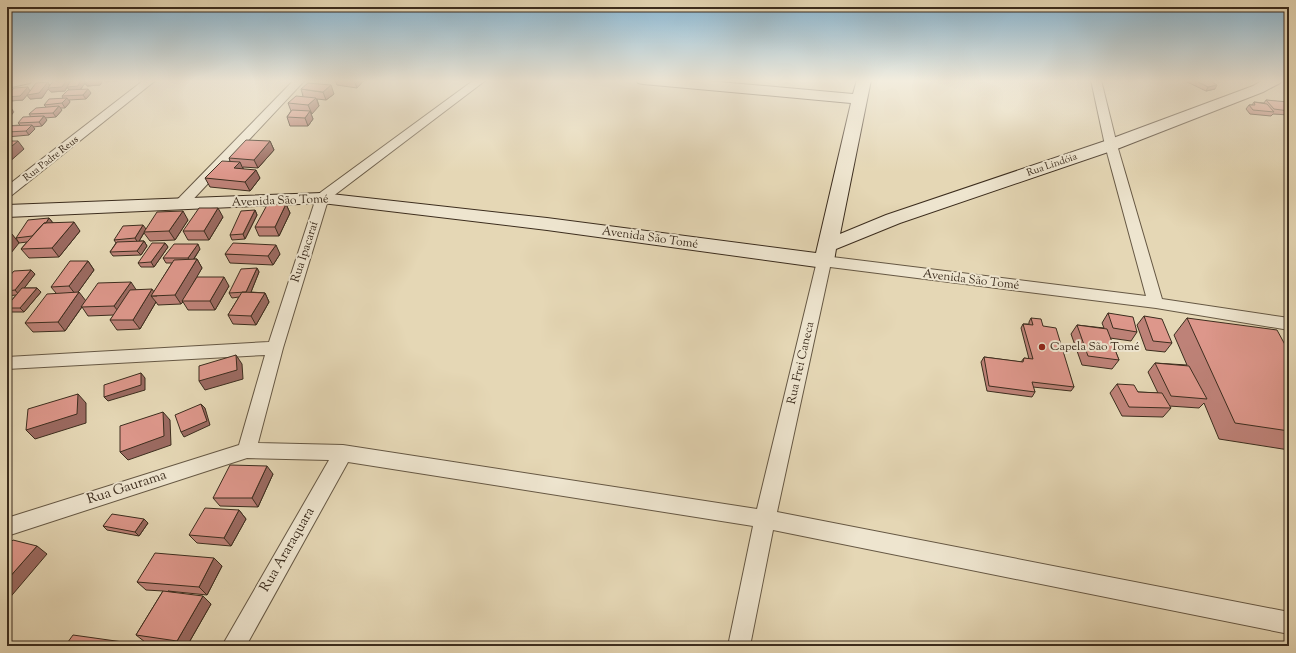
<svg xmlns="http://www.w3.org/2000/svg" width="1296" height="653" viewBox="0 0 1296 653" font-family="'Sorts Mill Goudy',serif">
<rect width="100%" height="100%" fill="#e5d7b5"/>
<filter id="stains"><feTurbulence type="fractalNoise" baseFrequency=".005" numOctaves="4"/><feColorMatrix values="0 0 0 0 .2 0 0 0 0 .09 0 0 0 0 .02 0 0 0 .5 -.17"/></filter>
<radialGradient id="worn" r=".72"><stop offset=".6" stop-color="#630" stop-opacity="0"/><stop offset="1" stop-color="#630" stop-opacity=".3"/></radialGradient>
<g fill="none" stroke-linecap="round" stroke-linejoin="round">
<!-- street casing -->
<g stroke="#665844" stroke-width="2">
<path id="street" d="M144,80H156L12,195L7,196V186Z
M294,80H305L185,208H175L173,205L175,202Z
M474,80H486L328,200L283,348L258,443L343,445L757,509L817,261L819,258L824,256L1146,296L1105,145L1091,80H1101L1117,145L1162,299L1289,318V330L1156,308L830,267L777,512L1289,612V634L773,530L750,646H728L753,526L348,462L246,646H222L329,460L247,458L7,536V518L239,445L265,355L7,369V357L269,342L317,195Z"/>
</g>
<!-- secondary casing -->
<g stroke="#3c2d1e" stroke-width="2">
<path id="secondary" d="M7,80H32L30,83L7,88Z
M636,80H697L853,94L857,80H871L840,234L886,215L1105,141L1253,86L1263,80H1282L1280,83L1263,92L1117,149L900,223L836,249L834,261L831,266L824,268L547,230L322,203L7,217V205L322,193L547,218L816,253L851,103L643,84L638,83Z"/>
</g>
<!-- street -->
<use href="#street" fill="#eee5cf" fill-rule="evenodd"/>
<!-- secondary -->
<use href="#secondary" fill="#eee5cf" fill-rule="evenodd"/>
</g>
<!-- wall -->
<path fill="#be8278" stroke="#3c2d1e" d="M103,80L100,85L87,86L85,83L81,89L91,93L86,99L69,100L70,102L65,108H60L62,110L56,117L45,118L47,120L42,126L33,127L35,129L29,135L7,137V126L20,125L18,123L31,117L29,114L46,107L44,105L63,98L62,96L69,90L67,87L65,91L51,92L48,89L42,98L30,99L27,95L23,100L9,101L8,99L7,100V90H9L10,92L30,91L48,82L50,86Z
M335,80H364L357,88L337,85Z
M1183,80H1209L1215,89L1206,91Z
M301,89L334,94L326,100L317,99L319,106L311,114L313,119L308,126H290L287,117L291,111L288,103L303,96Z
M1266,100L1289,103V115L1273,114L1271,116L1250,114L1246,109L1249,105H1252L1254,102L1264,103Z
M270,141L274,150L258,168L243,167V169L260,178L250,191L210,187L205,178L230,161L229,158Z
M286,204L290,213L279,236H259L255,227Z
M255,210L257,215L245,239L232,240L230,235Z
M223,217L209,240H188L183,231Z
M49,218L53,223L80,231L59,257L29,258L21,249L27,242L19,243L16,238Z
M188,220L175,240L150,241L144,233L139,241H144L147,246L141,255L113,256L110,252L116,243L114,240L146,229Z
M165,243L168,247L154,267H141L138,263Z
M200,249L194,259H197L202,268L194,281L229,286L215,310H188L183,302L181,304L158,305L156,302L140,329L117,330L110,320L114,315L88,316L82,307L65,331L33,332L25,323L56,293L51,287L88,261L94,270L78,292L85,301L136,290L154,292L172,263H166L163,258Z
M225,254H280L273,265L230,263Z
M257,268L259,272L251,292L265,293L269,302L256,325L233,324L228,315L239,297L232,298L229,293Z
M31,270L35,274L24,288H37L41,292L24,312H9L7,310V306L16,295L7,296V273L9,276Z
M1108,313L1137,332L1131,341L1110,338L1119,360L1112,369L1082,365L1071,334L1077,325L1104,328L1102,323Z
M1144,316L1172,343L1165,352L1146,350L1137,325Z
M1031,318L1043,326L1074,387L1071,391L1033,387L1035,392L1032,397L987,391L981,362L984,357L1021,362L1024,358L1029,359L1021,328L1023,324H1029V322Z
M1187,318L1289,352V450L1219,439L1204,403L1199,408L1169,406L1171,408L1163,417L1122,416L1110,393L1117,384L1138,392L1158,393L1148,372L1155,363L1187,365L1174,335Z
M273,474L258,507L220,506L213,498Z
M239,510L246,519L231,546L197,543L189,535Z
M148,523L139,536L107,530L103,526Z
M222,566L207,595L168,591L211,604L187,646H172L145,642L136,635L163,591L146,590L137,582Z"/>
<!-- shaded-wall -->
<path fill="#9b6a61" stroke="#3c2d1e" d="M67,80H103L100,85L87,86L85,83L80,90L70,91L67,87L65,91L51,92L48,89L42,98L30,99L27,95L23,100L9,101L8,99L7,100V92L9,90L11,94L28,87L30,91L48,82L50,87Z
M104,80H119L118,81L105,82Z
M354,80H364L357,88Z
M331,85L334,94L326,100L323,92Z
M1217,85L1215,89L1206,91L1208,87Z
M88,89L91,93L86,99L83,95Z
M67,98L70,102L65,108L62,103Z
M316,98L319,106L312,114L308,105Z
M59,106L62,110L56,117L53,113Z
M11,108L14,112L7,120V112Z
M310,111L313,119L308,126L305,118Z
M44,116L47,120L42,126L39,122Z
M32,125L35,129L29,135L26,131Z
M18,141L24,149L7,164V150Z
M270,141L274,150L258,168L254,160Z
M240,162L244,171L234,168Z
M256,170L260,178L250,191L245,182Z
M286,204L290,213L279,236L275,227Z
M218,208L223,217L209,240L204,231Z
M255,210L257,215L245,239L243,234Z
M183,211L188,220L175,240L169,231Z
M49,218L53,223L37,236Z
M74,222L80,231L59,257L52,248Z
M143,225L146,229L138,243L135,238Z
M12,234L19,243L7,258V240Z
M144,241L147,246L141,255L137,251Z
M165,243L168,247L154,267L151,262Z
M198,244L200,249L191,263L188,258Z
M276,245L280,254L273,265L268,256Z
M197,259L202,268L183,301H182L183,302L181,304L175,295Z
M88,261L94,270L76,295L69,286Z
M257,268L259,272L249,297L246,292Z
M31,270L35,274L19,295L15,290Z
M7,273L10,277L7,282Z
M224,277L229,286L215,310L210,301Z
M131,282L137,291L121,315L114,306Z
M37,288L41,292L24,312L20,308Z
M152,289L157,296H151L156,302L140,329L133,320Z
M79,292L86,301L65,331L58,322Z
M265,293L269,302L256,325L251,316Z
M236,355L242,364L243,379L205,390L199,381Z
M141,373L145,378V390L108,401L104,397Z
M78,394L86,403V423L35,439L26,430Z
M201,404L205,408L210,425L184,437L181,432Z
M163,412L170,420L171,445L128,460L120,452Z
M267,466L273,474L258,507L252,498Z
M239,510L246,519L231,546L224,538Z
M144,519L148,523L139,536L135,532Z
M37,546L47,554L7,601V580Z
M214,558L222,566L207,595L199,587Z
M203,596L211,604L187,646H183L177,641Z
M130,643L135,646H128Z"/>
<!-- building -->
<path fill="#dd978b" stroke="#3c2d1e" d="M54,80H67L62,87L48,88Z
M71,80H81L78,86L67,87Z
M85,80H98L97,81L84,82Z
M1194,80H1209L1217,85L1208,87Z
M48,82L39,93L27,95L36,83Z
M308,83L331,85L323,92L301,89Z
M28,87L20,96L7,97V96L14,88Z
M88,89L83,95L62,96L68,90Z
M296,96L316,98L308,105L288,103Z
M67,98L62,103L44,105L49,99Z
M1266,100L1288,102L1289,103V111L1274,109Z
M1254,102L1267,104L1274,112L1253,110L1249,105H1255Z
M59,106L53,113L29,114L36,108Z
M7,108H11L7,112Z
M292,110L310,111L305,118L287,117Z
M44,116L39,122L18,123L23,117Z
M32,125L26,131L7,132V126Z
M246,140L270,141L254,160L229,158Z
M7,141H18L7,150Z
M222,161L240,162L234,168L256,170L245,182L205,178Z
M286,204L275,227H255L267,205Z
M199,208H218L204,231H183Z
M255,210L243,234L230,235L241,211Z
M183,211L169,231L144,232L157,212Z
M49,218L46,223H44L32,236L16,238L28,220Z
M74,222L52,248L21,249L44,223Z
M143,225L135,238L114,240L123,226Z
M7,234H12L7,240Z
M144,241L137,251L110,252L117,242Z
M152,243H165L151,262L138,263Z
M233,243L276,245L268,256L225,254Z
M174,244H198L188,258H163Z
M197,259L175,295L151,296L174,260Z
M70,261H88L69,286L51,287Z
M257,268L246,292L229,293L241,269Z
M31,270L15,290L7,291V279L14,271Z
M197,277H224L210,301H182Z
M131,282L114,306L81,307L98,283Z
M22,288H37L20,308H7V306Z
M152,289L133,320H110L130,290Z
M79,292L58,322L25,323L47,294Z
M242,292L265,293L251,316L228,315Z
M1108,313L1133,317L1137,332L1113,328Z
M1144,316L1162,319L1172,343L1153,341Z
M1031,318L1041,319L1043,326L1056,328L1074,387L1032,382L1035,392L989,386L984,357L1023,362L1024,358L1033,359L1023,324L1033,325Z
M1187,318L1277,330L1289,352V431L1235,423Z
M1077,325L1107,329L1119,360L1088,356Z
M236,355L237,370L199,381V366Z
M1155,363L1189,366L1207,399L1171,396Z
M141,373V385L104,397V385Z
M1117,384L1134,385L1138,392L1162,393L1171,408L1129,407Z
M78,394L77,414L26,430L28,409Z
M201,404L207,421L181,432L175,415Z
M163,412L164,436L120,452V426Z
M230,465L267,466L252,498H213Z
M205,508L239,510L224,538L189,535Z
M112,514L144,519L135,532L103,526Z
M13,540L37,546L7,580V546Z
M155,553L214,558L199,587L137,582Z
M163,591L203,596L177,641L136,635Z
M73,635L130,643L128,646H65Z"/>
<!-- sky -->
<linearGradient id="sky" x2="0" y2="1"><stop stop-color="#87b6d3"/><stop offset="0.47" stop-color="#f3edde"/><stop offset="1" stop-color="#f3edde" stop-opacity="0"/></linearGradient>
<rect width="1296" height="172" fill="url(#sky)"/>
<!-- markers -->
<circle fill="#8f2418" stroke="#eee5cf" stroke-width="1.5" cx="1042" cy="347" r="4"/>
<g text-anchor="middle" dominant-baseline="central" stroke-width="4" stroke-linejoin="round" paint-order="stroke">
<!-- far-street labels -->
<g font-size="10" fill="#3c2d1e" stroke="#eee5cf">
<text transform="translate(51 159) rotate(-38)">Rua Padre Reus</text>
<text transform="translate(1052 165) rotate(-19)">Rua Lindóia</text>
</g>
<!-- street labels -->
<g font-size="12" fill="#3c2d1e" stroke="#eee5cf">
<text transform="translate(280 201) rotate(-2)">Avenida São Tomé</text>
<text transform="translate(650 238) rotate(8)">Avenida São Tomé</text>
<text transform="translate(305 252) rotate(-72)">Rua Ipacaraí</text>
<text transform="translate(971 280) rotate(7)">Avenida São Tomé</text>
<text transform="translate(801 363) rotate(-77)">Rua Frei Caneca</text>
</g>
<!-- poi labels -->
<g font-size="12" fill="#3c2d1e" stroke="#eee5cf" text-anchor="start">
<text x="1050" y="347">Capela São Tomé</text>
</g>
<!-- near-street labels -->
<g font-size="14" fill="#3c2d1e" stroke="#eee5cf">
<text transform="translate(127 488) rotate(-18)">Rua Gaurama</text>
<text transform="translate(288 550) rotate(-60)">Rua Araraquara</text>
</g>
</g>
<!-- margin -->
<rect width="1296" height="653" fill="none" stroke="#e5d7b5" stroke-width="24"/>
<rect x="8" y="8" width="1280" height="637" fill="none" stroke="#3c2d1e" stroke-width="2"/>
<rect x="12" y="12" width="1272" height="629" fill="none" stroke="#3c2d1e"/>
<rect width="100%" height="100%" filter="url(#stains)"/>
<rect width="100%" height="100%" fill="url(#worn)"/>
</svg>
